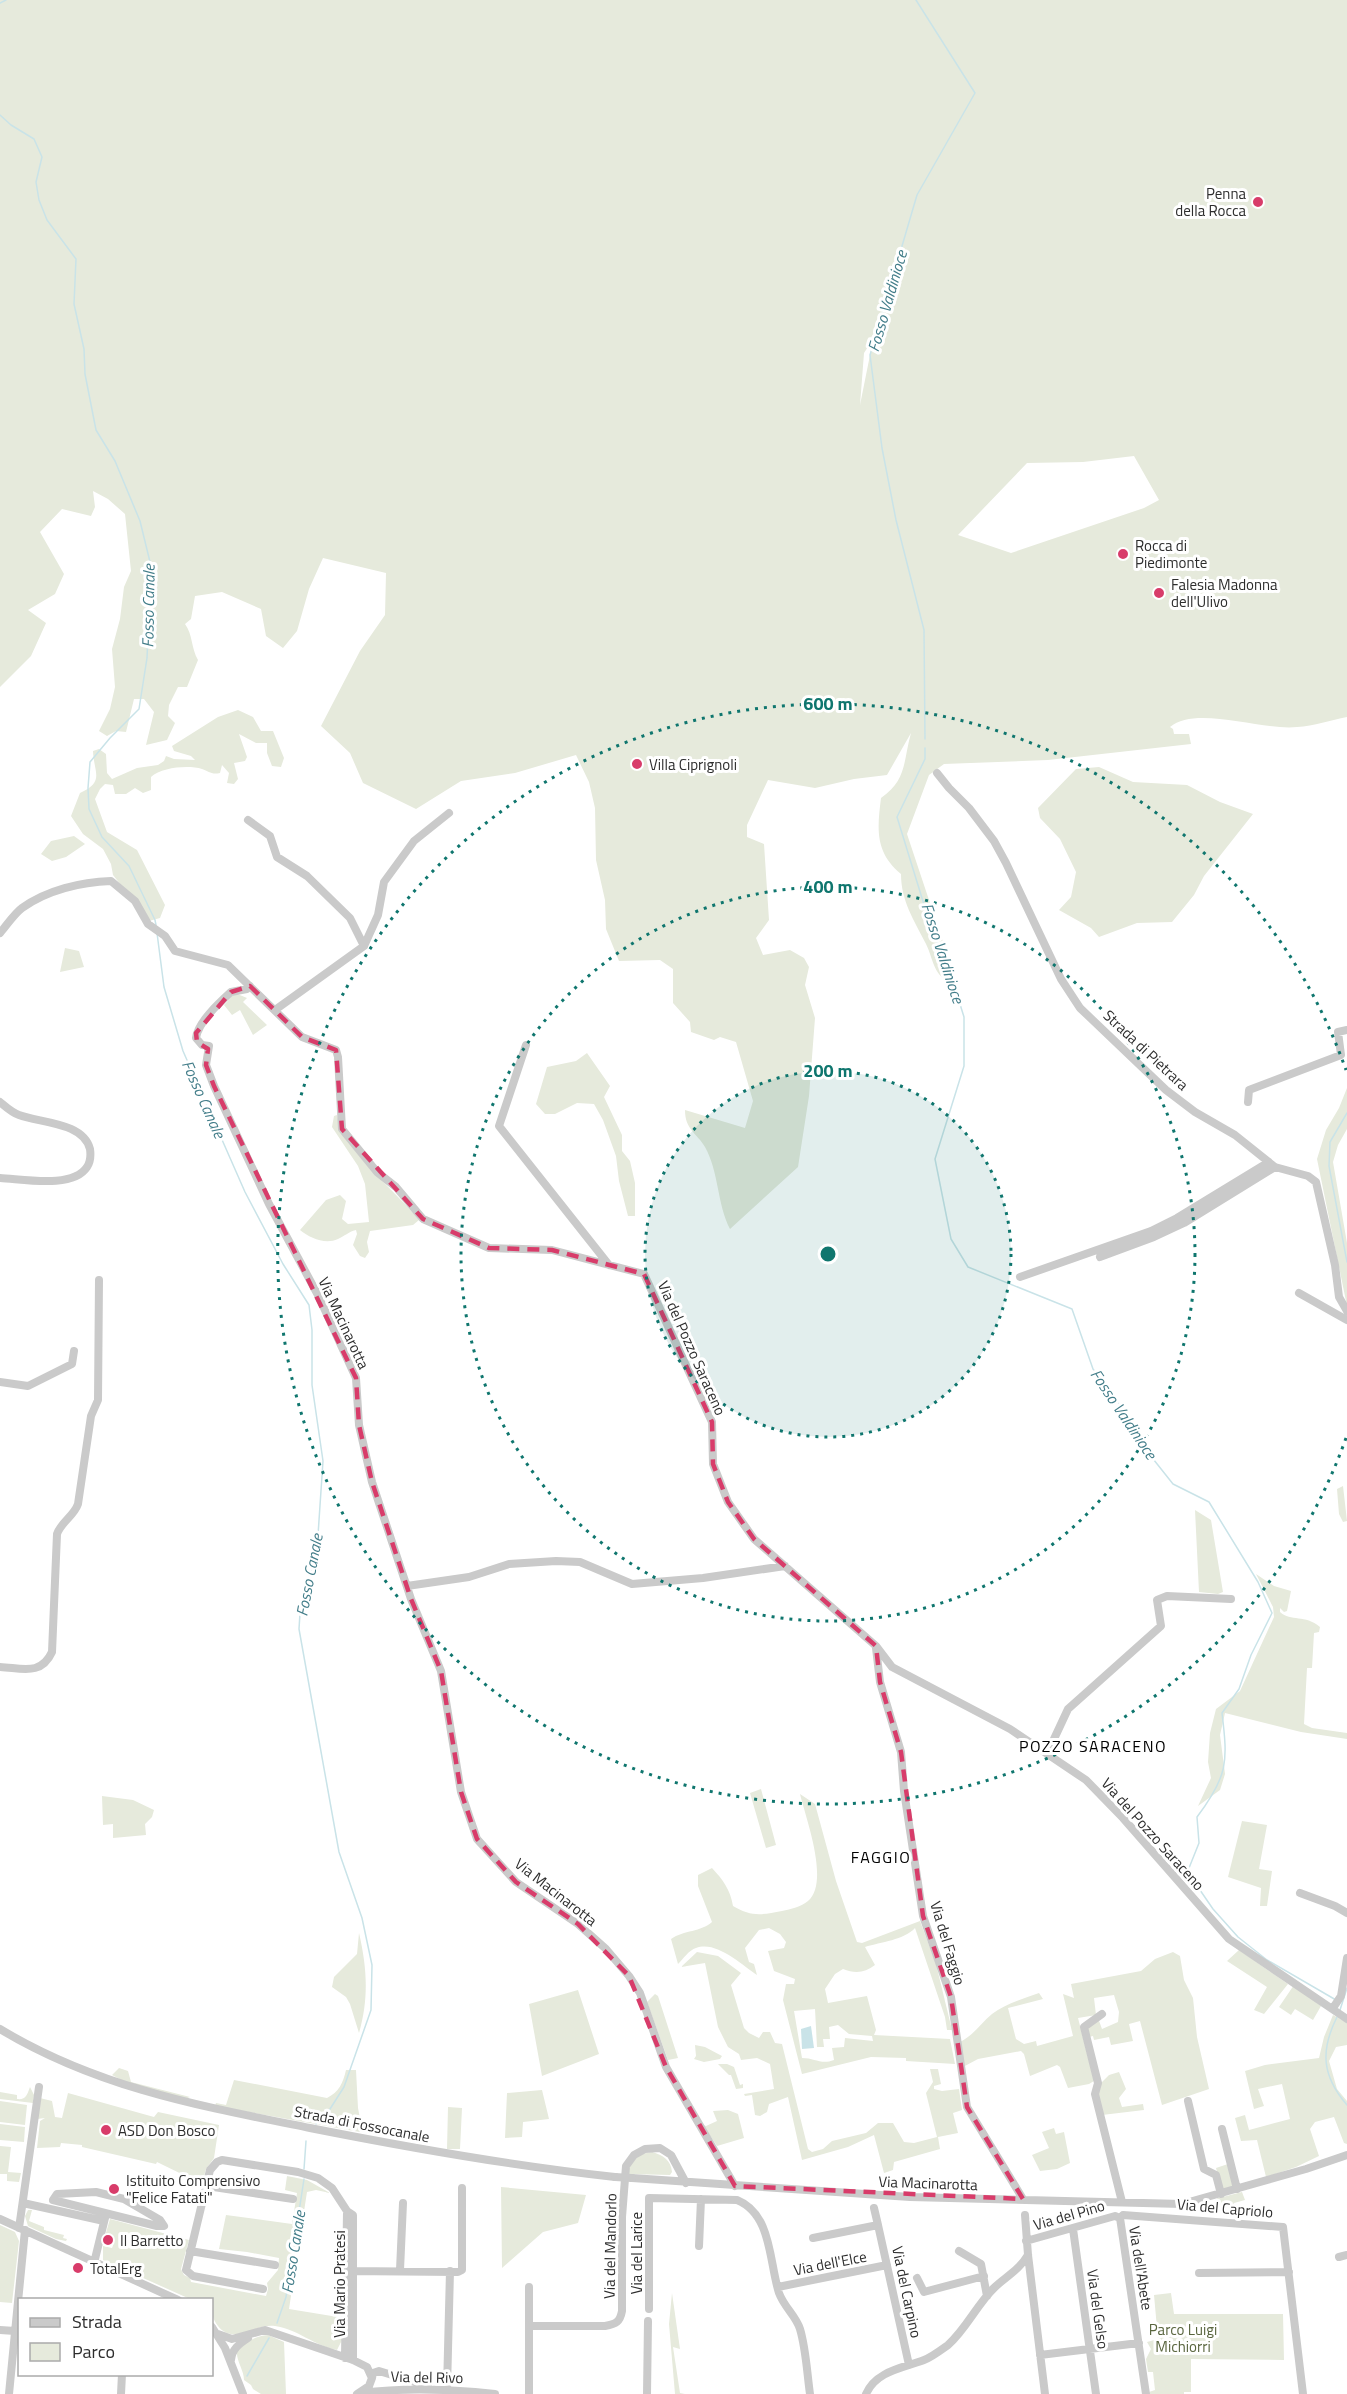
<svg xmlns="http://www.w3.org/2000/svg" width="1347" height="2394" viewBox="0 0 1347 2394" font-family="'Titillium Web',sans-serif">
<rect width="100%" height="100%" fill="#fff"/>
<!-- green -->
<path fill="#e6eadc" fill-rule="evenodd" d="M0,0H1347V717C1331,720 1314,726 1297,727C1263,731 1196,705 1170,727L1173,729L1174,734H1189L1191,744L1048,760L944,764L929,775L907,834L955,978L949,982C933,974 933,958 926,944C914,920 901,901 901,874C875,852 877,830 881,798C907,780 903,762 911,733L887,775L854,779L815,788L768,780L747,825V837L764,844L769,920L756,938L763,955L790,950L804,958L809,967L805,985L815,1018L809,1096L798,1167L730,1229C717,1204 719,1172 705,1147C697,1133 685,1130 685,1110L745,1128L753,1101L736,1042L720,1037L714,1040L691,1032L690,1022L673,1003V969L660,960L619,961L606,929L605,900L596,860L595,808L589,782L576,755L515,773L461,781L416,809L363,783L350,753L321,726L360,651L385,615L386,573L323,558L309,589L297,631L283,648L266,636L261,609L222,592L195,596L191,619L185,624C193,635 191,648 198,660L187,687H178L169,705L168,716L175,723L167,740L146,745L154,712L144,699H134L126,732L116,731L107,736L99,731L110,709L115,687L112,649L120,619L124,587L131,571L125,514L108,499L93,491L95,507L91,516L62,509L40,532L64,574L55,594L28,610L46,623L31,656L0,687ZM879,330L870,355L860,405L864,353ZM1134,456L1159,500L1144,508L1011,553L958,535L1027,463L1083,462Z
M238,710L253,717L261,731H273L284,758L281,767L272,766L267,753V743H256L239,734L247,757L245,761L234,763L238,779L234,784L227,783L229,773L222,765L220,773C211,775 209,771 202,769C189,765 162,767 151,777V790L143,793L135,788L126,794H115L113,785L105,784L100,789L95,799L107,832L137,850L165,905L160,918L149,921L113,875L111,864L103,849L83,834L71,816L80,793C105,781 94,774 93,751L99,749L106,754L107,773L112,779L137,768L158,765L164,761L166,756L174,759L195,760L191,756L174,751L172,746L218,717Z
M1099,767L1133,782L1187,785L1220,802L1253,814L1204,876L1194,895L1172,922L1137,923L1099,937L1091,928L1059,910L1071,897L1076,872L1060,839L1040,818L1038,808L1076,769Z
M74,836L85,844L66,857L52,861L41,854L51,841Z
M65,948L79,951L84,967L60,972Z
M235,993L247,998L243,1002L267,1025L253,1035L240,1010L232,1015L224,1005Z
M587,1053L610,1086L604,1097L622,1135V1151L630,1161L635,1183V1216H628L619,1181L616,1156L603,1120L594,1104L577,1103L555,1114H545L536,1104L547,1067L576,1061Z
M1347,1088V1129L1338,1145L1333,1162L1347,1243V1306L1317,1159L1326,1130L1339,1108Z
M337,1115C343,1150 396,1191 419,1220L413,1225L370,1231L367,1242L369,1252L365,1258L360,1256L353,1245L357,1234L356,1230C348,1232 345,1236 338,1239C325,1245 310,1238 300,1230L326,1200L340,1195L346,1201L342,1219L348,1224L369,1222L365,1184L358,1166L332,1127L334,1116Z
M1343,1486L1347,1521L1343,1522L1339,1514L1337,1489Z
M1195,1510L1211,1520L1223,1592L1218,1594L1199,1592Z
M1256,1574L1274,1586L1291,1591L1287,1611L1284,1612L1280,1608V1612C1291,1622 1305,1614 1320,1627L1319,1632L1314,1633L1312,1668H1307L1304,1724L1312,1728L1347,1733V1739L1301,1732L1225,1713L1220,1735L1225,1774L1220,1790L1198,1806L1211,1778L1208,1762L1210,1733L1216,1709L1240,1691L1274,1617L1273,1607Z
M761,1789L776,1845L766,1848L750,1793Z
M800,1794L815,1804L836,1881L857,1942L862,1943L920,1921L936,1964L952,2030H947L945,2017L915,1928C904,1940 881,1942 865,1947L875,1965C865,1973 855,1974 843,1969L835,1974L825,1989L828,2003L867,1996L876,2030L874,2035L950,2039L955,2064L906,2061V2058L871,2057L802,2074L783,2000L786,1984H794L795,1979L774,1971L768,1951L784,1948L786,1942L780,1934L769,1928L759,1930L745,1948L749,1962L754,1964L757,1975C742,1965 716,1940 696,1948C689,1950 683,1959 678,1964L671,1939C684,1930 701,1932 712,1922L698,1886V1875L712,1868C723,1880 730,1889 733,1906C751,1917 762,1915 782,1911C791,1909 801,1907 808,1901C830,1882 806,1819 800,1794ZM815,2009L817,2047H824L823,2039H830L829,2027L838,2025L849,2034L872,2036L873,2041L845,2038L844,2047L832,2048L834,2060C821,2065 815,2058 802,2058L794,2011Z
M102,1796L133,1800L154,1810L152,1817L145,1824L146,1835L113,1838V1824L103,1825Z
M1242,1821L1267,1825L1259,1869L1272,1871L1267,1906H1260L1261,1888L1228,1877Z
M359,1933C367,1968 369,1998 359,2033L350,2004L346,1997L332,1987L334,1977L357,1954Z
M1239,1950L1288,1984L1264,2014L1254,2010L1267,1987L1227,1961Z
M697,1952L718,1956L741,1973L731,1985L744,2028L749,2033L759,2038L763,2032H770L775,2043L782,2044L808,2149L812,2152L823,2149L832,2141L866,2133L878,2123H893L904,2142L914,2143L937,2137L926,2093L933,2082L930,2069H938L941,2084L934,2086V2089L942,2091L959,2089L962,2110L953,2113L958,2133L938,2137L940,2149L894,2162L893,2170L884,2173L874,2135L848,2147L802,2160L788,2097L769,2104L767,2112L760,2116L755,2115L752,2095L745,2096L744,2094L774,2089L770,2064L757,2058L741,2060L739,2054L728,2047L718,2027L705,1963L681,1967Z
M1173,1952L1180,1956L1184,1980L1193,1998L1197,2037L1209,2089L1162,2105L1140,2021L1129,2024L1133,2041L1111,2045L1109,2037L1094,2040L1093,2036L1089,2037L1087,2028L1098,2018L1102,2029L1118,2022L1119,2012L1114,1995L1094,1998L1096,2015L1078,2018L1094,2081L1089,2084L1068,2088L1060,2067L1057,2065L1030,2076L1024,2054L1021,2051L978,2059L963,2067L960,2042C974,2035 980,2024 992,2014C1005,2004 1023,1999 1039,1993L1043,1999L1008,2008L1016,2039L1024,2044L1036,2041L1037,2046L1073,2036L1063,1994L1074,1998L1071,1984L1141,1971L1155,1959Z
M1294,1985L1321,2006L1313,2020L1295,2009L1291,2015L1279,2007Z
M578,1990L599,2054L542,2076L529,2004Z
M655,1994L658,1996L678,2058L668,2060L647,2002Z
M1333,2015L1347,2023V2045L1336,2047L1329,2061L1337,2089L1347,2101V2144L1344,2143L1334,2117L1315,2122L1310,2129L1319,2156L1296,2167L1266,2177L1257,2140L1241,2141L1235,2118L1245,2115L1249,2130L1290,2119L1282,2084L1258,2089L1264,2106L1254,2109L1245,2071L1265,2065L1319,2058L1324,2037Z
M695,2045L705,2047L722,2056L720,2059L704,2062L694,2059L696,2056Z
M718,2064H727L734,2067L740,2085L743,2084V2088L736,2089L731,2075H729Z
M119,2068L128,2071L131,2082L190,2097L185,2099L129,2084L112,2075Z
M346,2070H356L358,2108L362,2129L360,2132L215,2106L216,2103L226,2105L234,2080L327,2098C339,2092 343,2083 346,2070Z
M1119,2072L1126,2089L1119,2098L1122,2107L1143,2104L1144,2110L1102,2115L1097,2094L1100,2090V2084L1109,2075Z
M30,2087L34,2095L33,2103L0,2099V2092L17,2095V2099C26,2100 27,2095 30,2087Z
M542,2090L549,2119L523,2122L522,2137L505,2138L507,2093Z
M68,2093L154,2117L158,2112L219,2125L214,2158L206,2169L202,2184L157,2162L156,2164L82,2147V2145L61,2143L60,2147L37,2148L40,2121L45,2118L37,2119L40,2098L52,2101L55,2117L62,2118Z
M0,2101L27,2105L25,2125L0,2122Z
M448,2107L462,2108L460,2149H447Z
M728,2110L738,2114L744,2138L717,2146L703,2125L706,2126L717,2121L713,2111Z
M0,2124L25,2127L24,2142L0,2140Z
M1054,2128L1056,2134L1064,2132L1070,2163L1057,2169L1040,2171L1032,2155L1049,2148L1042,2132Z
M0,2146L11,2147L8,2172L21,2173L19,2182L7,2181V2174H0Z
M652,2152C663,2155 671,2160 672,2172L670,2175L628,2174C629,2159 638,2154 652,2152Z
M1228,2164L1234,2187L1222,2190L1216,2168Z
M287,2176L307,2180L330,2193L316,2190L307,2192L289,2309L344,2318L342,2340L337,2350C315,2346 297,2329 275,2326C255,2323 234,2346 218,2326C211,2317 212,2311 212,2300L190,2299L103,2260V2246L112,2248L114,2243L112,2242L113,2238L105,2236L110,2219L189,2240L181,2269L184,2275L190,2278L191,2282L266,2296L268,2289L267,2283L278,2270L279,2258L247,2252L219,2249L226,2215L292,2224L297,2193L285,2190Z
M501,2187L586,2195L578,2223L543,2232L502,2268Z
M1242,2192L1245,2200L1234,2203L1235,2207L1216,2206L1215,2199Z
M28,2210H32L29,2221L44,2227V2230L64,2235L63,2238L67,2239L66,2241L56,2239L28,2226L25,2216Z
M0,2225L15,2232L19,2241L12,2303L0,2302Z
M672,2293L680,2349L673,2347L680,2393L685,2394H675L669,2324Z
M1171,2293L1174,2314H1283L1284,2360L1191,2359V2392H1184V2394H1150L1149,2392L1155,2390L1153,2372H1148L1146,2359L1151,2349L1147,2342L1158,2339L1154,2295Z
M268,2335L284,2342L286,2394H261L253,2389L251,2385L244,2380C244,2370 236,2361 237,2351C247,2342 254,2336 268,2335Z"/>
<!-- water -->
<path fill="#c9e3e8" d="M811,2026L814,2048L802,2049L801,2029Z"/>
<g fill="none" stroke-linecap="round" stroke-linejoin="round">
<!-- stream -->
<path stroke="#c9e3e8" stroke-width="1.5" d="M916,0L975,93L917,195L870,355L882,448L896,520L924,630L925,739
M0,3L6,0
M0,115L11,125L34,139L42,157L36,182L39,200L47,220L76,259L74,304L84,349L85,374L96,430L115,461L140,521L151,566L147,658L139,709L110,738L90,762L88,788L89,809L102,837L129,866L155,920L156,925
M925,748V759L897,817L934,937L944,953L964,1017V1066L935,1159L951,1239L968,1267L1072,1309L1093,1369L1134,1424L1146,1450L1173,1484L1209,1502L1258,1582L1272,1613L1251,1655L1239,1689L1222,1713C1228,1762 1228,1776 1197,1817L1199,1843L1189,1868L1191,1877L1213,1909L1238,1937L1267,1960L1336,2000
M157,933L164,987L183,1051L245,1192L283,1264L309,1305L312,1330V1385L323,1461L317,1550L300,1613L299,1629L339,1852L362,1918L372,1965L371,2010L344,2087L330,2109L316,2124
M1347,1113L1330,1142L1329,1166L1347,1262
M1340,2010L1347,1988
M1337,2017C1320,2051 1322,2076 1347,2105
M304,2169L306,2141
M277,2323L286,2297L304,2179
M247,2376L269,2338"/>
<!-- minor -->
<path stroke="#cacaca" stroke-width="8" d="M937,773L949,788L969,808L994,841L1006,863L1061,979L1080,1008L1166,1090L1195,1112L1235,1135L1275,1167L1308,1176L1316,1182L1335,1265L1339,1297L1347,1311
M248,820L270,836L277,857L307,876L350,918L364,946
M0,933C7,925 14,914 22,908C47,890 81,882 111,881L135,901L148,924L165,936L175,951L228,965L302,1037L336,1050L338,1057L342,1129L377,1172L396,1187L423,1219L489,1248L552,1250L644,1274L712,1422L713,1464L728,1502L754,1539L876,1646L892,1667L1010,1729L1086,1780L1123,1818L1229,1939L1347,2019
M250,986L247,989L231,992C219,1003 198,1022 196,1038L202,1045L209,1046L206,1065L214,1086L269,1204L319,1297L356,1378L359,1425L372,1482L411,1599L441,1671L461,1792L477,1839L516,1882L578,1924L606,1949L629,1976L640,1993L666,2067L735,2186
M275,1010L364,946L378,915L384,882L414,841L449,813
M526,1045L499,1126L609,1265
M0,1102C6,1107 11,1112 19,1115C40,1123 83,1122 90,1149C91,1156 91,1161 87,1167C73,1189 23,1179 0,1178
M1248,1102L1249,1090L1341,1055L1338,1032L1347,1030
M1100,1257L1154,1237L1184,1223L1275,1167
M1020,1277L1151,1231L1177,1218L1269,1162
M1299,1293L1347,1320
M0,1382L28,1386L72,1364L74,1351
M407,1586L469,1577L509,1564L556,1561L580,1562L632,1584L703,1578L785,1566
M876,1648L880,1682L901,1752L904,1791L923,1916L951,1997L967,2107L1023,2199
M0,1667C22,1668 41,1676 52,1652L57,1534C61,1522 74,1516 78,1504L91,1416L98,1400L99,1280
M1047,1754L1068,1709L1161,1626L1157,1600L1167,1596L1231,1599
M1300,1893L1335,1906L1347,1913
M1333,2008L1341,1996L1347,1958
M1102,2014L1084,2027L1098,2083L1095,2094L1122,2202
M0,2029C98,2088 200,2106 310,2128C411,2148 512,2166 615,2177
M1188,2101L1204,2169L1216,2175L1221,2194
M1222,2129L1237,2189
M632,2178L910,2197L1182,2204L1306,2169L1347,2155
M207,2186L293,2199
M96,2192L124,2199L160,2220L164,2226H157L53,2200L57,2194Z
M23,2203L104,2221
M874,2208L878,2225
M1025,2215L1028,2255L1045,2394
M1120,2218L1146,2394
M0,2219L178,2300
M19,2228L39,2087
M1073,2229L1096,2394
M813,2238L878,2225L909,2365
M1026,2241L1115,2216L1120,2218L1123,2215L1283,2227L1303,2394
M699,2246L701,2199
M190,2251L275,2265
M959,2251L981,2264L987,2296
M1339,2257L1347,2255
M94,2263L105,2218
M400,2270L403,2203
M347,2271L458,2272L462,2270V2188
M1199,2273L1289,2272
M917,2278L924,2292L984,2276
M778,2287L887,2265
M263,2289L193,2276L186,2270L210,2170L217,2162L222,2160L298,2172L318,2178L332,2188L347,2211L353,2215V2360
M649,2309V2198L737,2200C772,2214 769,2262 779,2293C784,2307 796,2316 800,2329C806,2349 807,2373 810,2394
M530,2326H605C616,2324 620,2322 622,2311V2217L626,2166L634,2155L645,2149L660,2148L671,2155L686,2183
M212,2327L225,2348L243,2394
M0,2330L15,2331
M218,2334L232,2339L265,2330L353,2360L367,2367L372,2378L369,2386L357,2394
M1040,2355L1139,2343
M345,2358L347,2211
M231,2360C232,2349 239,2344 248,2338
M372,2378L373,2373L379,2371L428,2386
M447,2389L450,2271
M362,2393C407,2387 450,2389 495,2394
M9,2394L25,2230
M121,2394L122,2374
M529,2394V2287
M647,2394L648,2321
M866,2394C876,2371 903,2368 924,2360C932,2357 941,2350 948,2345C967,2328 977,2304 995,2287C1007,2276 1019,2270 1028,2255"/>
<!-- minor-bridge -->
<path stroke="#cacaca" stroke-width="8" d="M615,2177L632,2178"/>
</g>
<!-- marked area -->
<path fill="none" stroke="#d83c6a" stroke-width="4.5" stroke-dasharray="12 8" stroke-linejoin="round" d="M250,986L302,1037L336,1050L342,1129L423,1219L489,1248L552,1250L644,1274L712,1422L713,1464L728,1502L754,1539L876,1646L880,1682L901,1752L923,1916L951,1997L967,2107L1023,2199L735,2186L666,2067L629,1976L578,1924L516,1882L477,1839L461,1792L441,1671L411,1599L372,1482L359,1425L356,1378L214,1086L206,1065L208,1049L197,1042L196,1033L231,992Z"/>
<!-- distance rings -->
<circle cx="828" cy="1254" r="183" fill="#0f766e" fill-opacity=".12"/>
<g fill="none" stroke="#0f766e" stroke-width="3" stroke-dasharray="3 6">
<circle cx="828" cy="1254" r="183"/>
<circle cx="828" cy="1254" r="367"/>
<path d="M1346 1438A550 550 0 1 1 1346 1070"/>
</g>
<!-- markers -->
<g fill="#d83c6a" stroke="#fff" stroke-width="2">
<circle cx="1258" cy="202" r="6"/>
<circle cx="1123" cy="554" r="6"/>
<circle cx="1159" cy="593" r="6"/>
<circle cx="637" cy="764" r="6"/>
<circle cx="106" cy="2130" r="6"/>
<circle cx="114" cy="2189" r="6"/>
<circle cx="108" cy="2240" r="6"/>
<circle cx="78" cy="2268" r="6"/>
</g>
<g text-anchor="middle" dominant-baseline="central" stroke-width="6" stroke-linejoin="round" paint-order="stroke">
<!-- poi labels -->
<g font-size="15" fill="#2d2d2d" stroke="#fff" text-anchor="start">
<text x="1246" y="193" text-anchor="end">Penna<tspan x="1246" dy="17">della Rocca</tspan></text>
<text x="1135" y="545">Rocca di<tspan x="1135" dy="17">Piedimonte</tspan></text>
<text x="1171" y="584">Falesia Madonna<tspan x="1171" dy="17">dell'Ulivo</tspan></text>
<text x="649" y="764">Villa Ciprignoli</text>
<text x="118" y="2130">ASD Don Bosco</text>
<text x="126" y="2180">Istituito Comprensivo<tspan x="126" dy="17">"Felice Fatati"</tspan></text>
<text x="120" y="2240">Il Barretto</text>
<text x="90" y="2268">TotalErg</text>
</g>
<!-- street labels -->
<g font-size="15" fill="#2d2d2d" stroke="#fff">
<text transform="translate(1146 1050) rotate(43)">Strada di Pietrara</text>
<text transform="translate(344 1323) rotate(65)">Via Macinarotta</text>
<text transform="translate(692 1348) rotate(66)">Via del Pozzo Saraceno</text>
<text transform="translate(1153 1834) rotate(48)">Via del Pozzo Saraceno</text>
<text transform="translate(556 1892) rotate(38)">Via Macinarotta</text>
<text transform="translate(948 1943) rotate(73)">Via del Faggio</text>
<text transform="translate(362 2124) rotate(11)">Strada di Fossocanale</text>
<text transform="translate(928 2183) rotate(2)">Via Macinarotta</text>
<text transform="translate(1225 2208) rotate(5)">Via del Capriolo</text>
<text transform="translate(1069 2215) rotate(-16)">Via del Pino</text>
<text transform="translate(610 2246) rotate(-89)">Via del Mandorlo</text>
<text transform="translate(636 2253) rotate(-90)">Via del Larice</text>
<text transform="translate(830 2263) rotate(-11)">Via dell'Elce</text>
<text transform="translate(1141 2268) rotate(81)">Via dell'Abete</text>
<text transform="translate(339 2284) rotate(-90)">Via Mario Pratesi</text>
<text transform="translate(907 2292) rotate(78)">Via del Carpino</text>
<text transform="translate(1098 2309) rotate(82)">Via del Gelso</text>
<text transform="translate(427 2377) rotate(1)">Via del Rivo</text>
</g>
<!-- park labels -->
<g font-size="15" fill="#59653e" stroke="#fff">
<text x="1183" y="2329">Parco Luigi<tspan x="1183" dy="17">Michiorri</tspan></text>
</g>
<!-- water labels -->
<g font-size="16" font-style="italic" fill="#427d89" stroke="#fff">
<text transform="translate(887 301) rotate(-74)">Fosso Valdinioce</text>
<text transform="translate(148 606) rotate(-89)">Fosso Canale</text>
<text transform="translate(943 953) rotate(72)">Fosso Valdinioce</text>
<text transform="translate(204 1099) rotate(66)">Fosso Canale</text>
<text transform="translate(1124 1414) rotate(56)">Fosso Valdinioce</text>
<text transform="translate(309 1575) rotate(-79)">Fosso Canale</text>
<text transform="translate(293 2252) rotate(-81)">Fosso Canale</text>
</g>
<!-- neighbourhood labels -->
<g font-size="16" letter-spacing="1.5" fill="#000" stroke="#fff">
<text x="1093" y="1746">POZZO SARACENO</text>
<text x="881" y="1857">FAGGIO</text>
</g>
</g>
<circle cx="828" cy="1254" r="9" fill="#0f766e" stroke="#fff" stroke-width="3"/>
<g font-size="18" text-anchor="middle" font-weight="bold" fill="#0f766e" stroke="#fff" stroke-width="6" stroke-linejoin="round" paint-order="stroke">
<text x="828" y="710">600 m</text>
<text x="828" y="893">400 m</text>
<text x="828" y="1077">200 m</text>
</g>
<!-- legend -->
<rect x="18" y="2298" width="195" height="78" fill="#ffffff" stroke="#ababab" stroke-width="1.5"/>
<rect x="30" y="2318" width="30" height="9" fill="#cacaca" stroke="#ababab" stroke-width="1.5"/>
<text x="72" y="2328" font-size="18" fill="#2d2d2d">Strada</text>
<rect x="30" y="2343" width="30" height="18" fill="#e6eadc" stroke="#ababab" stroke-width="1.5"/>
<text x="72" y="2358" font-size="18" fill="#2d2d2d">Parco</text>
</svg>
